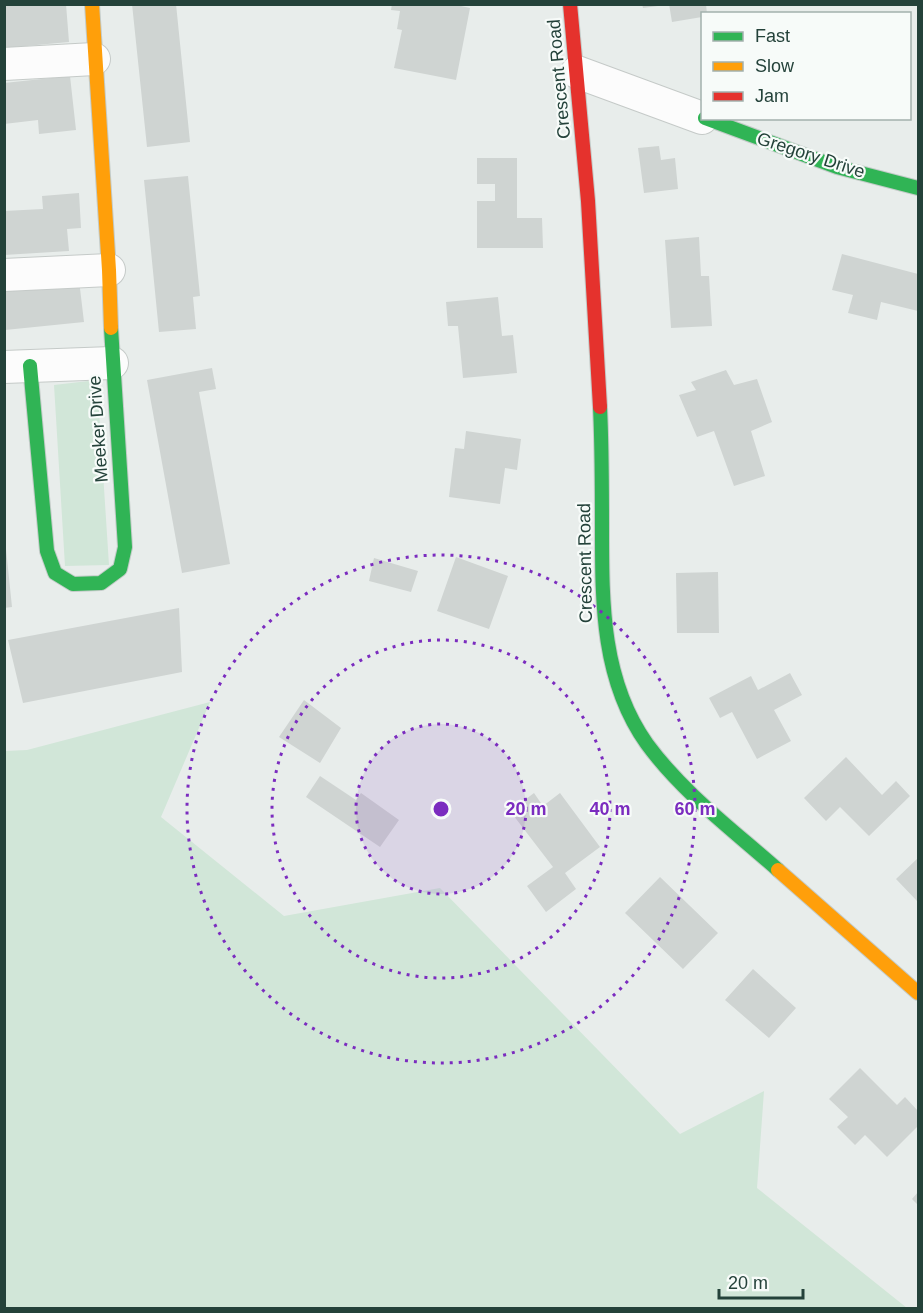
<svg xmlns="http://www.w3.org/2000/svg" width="923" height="1313" viewBox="0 0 923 1313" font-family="Arial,sans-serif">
<rect width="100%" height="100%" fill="#e8edeb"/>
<!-- green -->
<path fill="#d1e6d8" d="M97,380L109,565L65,566L54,385Z
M210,702L161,817L284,916L440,888L680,1134L764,1091L757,1188L907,1308H5V751L27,750Z"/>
<!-- building -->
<path fill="#cfd4d2" d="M4,4H66L69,42L4,48Z
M132,4H176L190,142L147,147Z
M392,4H452L470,8L456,80L394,68L402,30L397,29L400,11L391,10Z
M642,4H658V6L643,8Z
M669,4H706L707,14H702V17L672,22Z
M70,76L76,130L39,134L38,120L4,124V83Z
M659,146L661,160L675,158L678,189L644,193L638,148Z
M477,158H517V218H542L543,248H477V201H495V184H477Z
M188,176L200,296L193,297L196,329L159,332L144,180Z
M79,193L81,228L67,229L69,251L4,255V211L43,209L42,196Z
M699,237L701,276H709L712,326L671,328L665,240Z
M842,254L918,274V311L881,302L877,320L848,313L853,295L832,290Z
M79,280L84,322L5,330V288Z
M498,297L502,336L513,335L517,373L463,378L458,326H448L446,302Z
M212,368L216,389L199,392L230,564L182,573L147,380Z
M726,370L734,385L757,379L772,422L751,431L765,476L734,486L714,431L697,437L679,395L696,390L691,382Z
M466,431L521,439L517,470L505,468L500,504L449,497L455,448L464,449Z
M4,549H6L12,607L4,608Z
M456,557L508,576L489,629L437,611Z
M374,558L418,571L411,592L369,581Z
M718,572L719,633H677L676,573Z
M179,608L182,672L23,703L8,640Z
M790,673L802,695L774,710L791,741L757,759L732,712L720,718L709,698L751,676L758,690Z
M304,700L341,728L320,763L279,737Z
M846,757L882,795L896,781L910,796L869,836L840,807L826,821L804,798Z
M320,776L356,800L361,793L399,820L380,847L306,797Z
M534,793L543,806L560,793L600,847L565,873L576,889L546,912L527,886L553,867L510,811Z
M918,858V899L917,901L896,879Z
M660,877L718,933L683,969L625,913Z
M753,969L796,1008L769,1038L725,1000Z
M860,1068L897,1105L905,1097L918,1111V1126L887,1157L865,1135L855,1145L837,1127L848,1117L829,1099Z
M918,1192V1205L912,1199Z"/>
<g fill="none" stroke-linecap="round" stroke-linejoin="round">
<!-- street casing -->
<g stroke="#c5cac8" stroke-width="34">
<path id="street" d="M4,64L94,59
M577,72L702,118
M4,275L109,270
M4,367L112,363"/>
</g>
<!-- fast casing -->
<g stroke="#c3cbc8" stroke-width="16">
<path id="fast" d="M705,118L837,167L918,188
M30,366L47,551L55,573L73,584L101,583L120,569L125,547L111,328
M600,407C602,448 602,489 602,530C602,604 602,681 647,744C683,793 733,830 778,870"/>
</g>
<!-- slow casing -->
<g stroke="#c3cbc8" stroke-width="16">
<path id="slow" d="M92,4L109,270L111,328
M778,870L918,993"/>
</g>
<!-- jam casing -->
<g stroke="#c3cbc8" stroke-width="16">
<path id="jam" d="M570,4L588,201L600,407"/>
</g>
<!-- street -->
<use href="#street" stroke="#fcfcfc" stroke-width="32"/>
<!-- fast -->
<use href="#fast" stroke="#30b455" stroke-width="14"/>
<!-- slow -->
<use href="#slow" stroke="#ff9f0a" stroke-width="14"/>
<!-- jam -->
<use href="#jam" stroke="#e5322d" stroke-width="14"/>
</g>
<!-- distance rings -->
<circle cx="441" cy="809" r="85" fill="#7b2cbf" fill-opacity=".12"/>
<g fill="none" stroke="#7b2cbf" stroke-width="3" stroke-dasharray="3 6">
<circle cx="441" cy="809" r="85"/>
<circle cx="441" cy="809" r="169"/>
<circle cx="441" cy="809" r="254"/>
</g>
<g text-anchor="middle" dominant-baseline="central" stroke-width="4.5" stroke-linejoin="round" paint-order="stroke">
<!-- street labels -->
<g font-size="18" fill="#24423a" stroke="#f7fbf9">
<text transform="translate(559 79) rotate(-95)">Crescent Road</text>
<text transform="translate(811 155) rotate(18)">Gregory Drive</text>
<text transform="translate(98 429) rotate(-94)">Meeker Drive</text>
<text transform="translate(585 563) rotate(-91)">Crescent Road</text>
</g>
</g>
<circle cx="441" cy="809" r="9" fill="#7b2cbf" stroke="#f7fbf9" stroke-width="3"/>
<g font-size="18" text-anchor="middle" font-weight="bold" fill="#7b2cbf" stroke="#f7fbf9" stroke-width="4.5" stroke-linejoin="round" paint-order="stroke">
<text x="526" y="815">20 m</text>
<text x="610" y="815">40 m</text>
<text x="695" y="815">60 m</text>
</g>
<!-- border -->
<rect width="923" height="1313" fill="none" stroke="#24423a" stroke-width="12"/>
<!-- legend -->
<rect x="701" y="12" width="210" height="108" fill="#f7fbf9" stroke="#a3b1ad" stroke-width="1.5"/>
<rect x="713" y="32" width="30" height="9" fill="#30b455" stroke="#a3b1ad" stroke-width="1.5"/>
<text x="755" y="42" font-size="18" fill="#24423a">Fast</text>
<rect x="713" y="62" width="30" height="9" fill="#ff9f0a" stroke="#a3b1ad" stroke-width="1.5"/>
<text x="755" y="72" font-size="18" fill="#24423a">Slow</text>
<rect x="713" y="92" width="30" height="9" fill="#e5322d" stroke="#a3b1ad" stroke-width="1.5"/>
<text x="755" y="102" font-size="18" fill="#24423a">Jam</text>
<!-- scale -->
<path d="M719 1289v9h84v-9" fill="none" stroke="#24423a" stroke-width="3"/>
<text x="728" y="1289" font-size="18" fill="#24423a" stroke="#f7fbf9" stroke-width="4.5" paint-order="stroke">20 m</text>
</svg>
